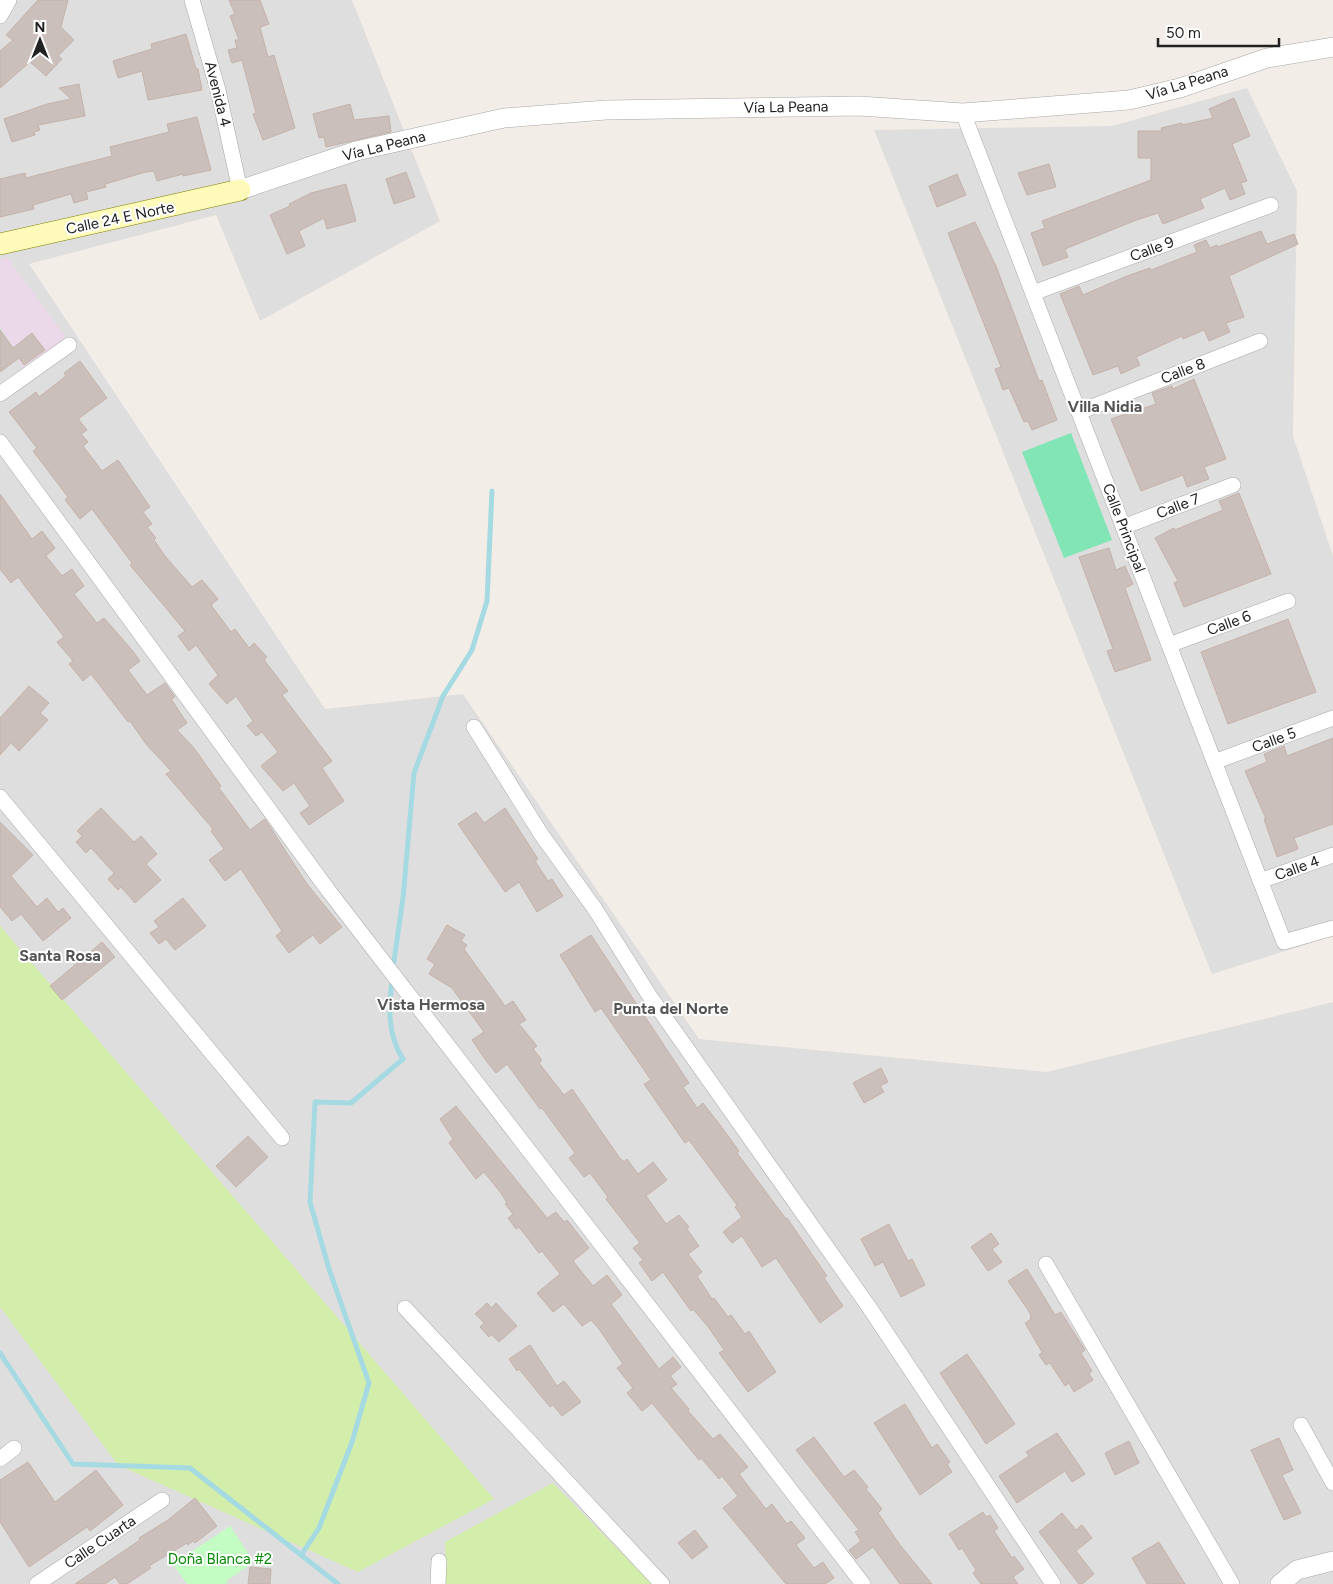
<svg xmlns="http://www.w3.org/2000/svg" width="1333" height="1584" viewBox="0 0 1333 1584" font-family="Figtree,sans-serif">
<rect width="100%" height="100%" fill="#f2ede7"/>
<!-- residential -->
<path fill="#dfdede" d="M0,0H352L440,221L260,321L216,215L29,264L325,709L463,694L699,1039L1047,1072L1333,1002V1584H0Z
M1247,88L1297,191L1293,436L1333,556V936L1212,974L874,130L1112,126Z"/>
<!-- industrial -->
<path fill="#ebd9ea" d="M7,257L68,340L25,371L10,349L13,346L0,326V260Z"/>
<!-- grass -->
<path fill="#d3eeab" d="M0,926L494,1499L358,1572L118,1465L0,1307Z
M553,1483L652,1584H446L445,1542Z"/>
<!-- park -->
<path fill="#c4fdc3" d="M230,1526L254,1562L226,1581L228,1584H187L173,1564Z"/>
<!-- pitch -->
<path fill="#81e5b5" d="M1071,433L1112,540L1064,558L1022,452Z"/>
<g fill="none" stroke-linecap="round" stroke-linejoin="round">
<!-- stream -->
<path stroke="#a5dae2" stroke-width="5" d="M393,968L403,898L414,773L443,696L472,650L487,601L492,491
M0,1353L73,1464L190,1468L338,1584
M302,1554L319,1528L352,1442L369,1383L329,1269L310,1202L315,1102L351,1103L403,1059C387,1035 389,1007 392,979"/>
</g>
<!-- building -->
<path fill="#cabfba" stroke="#c5b2a8" d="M38,0H68L61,27L74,40L58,56L62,59L46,76L30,62L0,88V51L13,40L6,35Z
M229,0H260L269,24L260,27L268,57L274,55L295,128L263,140L253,114L256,113L242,60L232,63L228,50L237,48L235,40H239L230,16L235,14Z
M186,34L196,69H198L202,90L148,100L142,71L118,78L113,61L152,49L151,44Z
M79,84L85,116L38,125L40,130L34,132L35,135L12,142L4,119L47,104L71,99L59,88Z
M1234,98L1250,136L1232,144L1247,181L1241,183L1245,194L1230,200L1225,188L1200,199L1204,208L1163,224L1158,213L1134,221L1065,249L1068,257L1043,266L1031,233L1045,228L1042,221L1151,180V158H1138V131H1162L1161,128L1182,123V125L1213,118L1209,109Z
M350,104L354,120L389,116L391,132L326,147L324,137L319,138L313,114Z
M197,117L211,170L183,176V174L157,181L154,171L146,172L105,184L106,187L86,192L88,199L74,203L71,194L33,205L34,209L0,217V179L25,173L26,178L112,156L110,147L169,132L167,124Z
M1049,164L1056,187L1027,195L1018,173Z
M406,172L415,197L394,204L386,179Z
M957,174L966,195L937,207L929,186Z
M346,184L356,221L327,229L324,218L299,231L305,246L287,254L270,215L290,206L289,204L311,193Z
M975,222L996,266L1039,381L1042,380L1057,420L1032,430L1028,421L1024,422L1009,388L1003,390L995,369L1001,367L948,233Z
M1261,231L1267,244L1294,234L1298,244L1229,276L1244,317L1226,323L1230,332L1209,341L1204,330L1183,339L1182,336L1136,357L1140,365L1121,374L1118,366L1093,375L1060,294L1079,286L1083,295L1127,276L1150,268L1151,270L1197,252L1194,245L1206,240L1210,248L1217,245L1218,247Z
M0,330L13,348L32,333L45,350L24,365L19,358L0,372Z
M80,361L107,398L78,419L87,430L81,434L88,442L83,446L102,471L118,460L150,507L143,512L152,524L147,527L156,538L154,540L165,556L192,587L202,580L218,599L211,605L231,632L235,629L249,648L254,643L267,657L264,660L288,691L282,695L332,761L322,768L344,801L309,825L300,813L310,806L294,783L283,791L261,766L278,752L262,732L256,736L247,726L253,721L236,696L227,704L209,684L218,675L196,645L189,651L178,636L185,631L130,565L132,563L92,509L80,519L65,500L68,497L33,451L37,448L9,412L36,392L39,397L66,376L64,373Z
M1194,379L1226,459L1204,467L1209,479L1187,487L1183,475L1141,491L1111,419L1156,404L1152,393L1172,386L1173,389Z
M1239,493L1271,574L1184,607L1174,583L1178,581L1155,538L1174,528L1175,530L1223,510L1219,501Z
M0,494L32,539L42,531L55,548L46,556L62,576L72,569L84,586L74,594L97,623L104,618L132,650L140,661L128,670L147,695L165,683L175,697L171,699L187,723L177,730L194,748L221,786L219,788L234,808L250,830L265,819L307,884L342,927L320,944L313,935L289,953L276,936L282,931L241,869L225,881L209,860L224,849L211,831L213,829L166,774L171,771L146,744L130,721L128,722L91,674L83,681L69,664L73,661L57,642L64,637L18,577L11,583L0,569Z
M1109,548L1116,570L1125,566L1133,584L1125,588L1151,660L1115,672L1107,651L1113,649L1079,557Z
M1288,619L1316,692L1228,724L1201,652Z
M29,686L49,703L40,713L48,720L19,751L11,743L0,755V718Z
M1333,738V824L1294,838L1298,849L1277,857L1264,819H1266L1245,771L1267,762L1264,754L1284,746L1287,756Z
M101,808L134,842L141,836L157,854L146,864L161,880L135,903L121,887L118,890L108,879L114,873L91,848L86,853L76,842L82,836L77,831Z
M505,808L538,859L535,861L548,881L552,879L563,896L537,912L519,882L505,892L458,824L476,812L484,823Z
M0,822L33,855L11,876L37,907L47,898L58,912L63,908L71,918L43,941L21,914L12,921L0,907Z
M183,898L206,926L175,950L166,939L159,944L150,933L159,927L154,921Z
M447,925L465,935L461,941L467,945L464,949L495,992L505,1006L513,1001L526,1020L519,1024L537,1046L533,1049L542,1060L539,1063L564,1095L572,1089L619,1157L624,1162L627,1159L638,1174L653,1162L667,1180L646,1196L666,1224L679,1215L689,1227L687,1229L699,1246L688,1254L702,1272L697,1276L712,1299L714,1298L728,1317L731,1315L745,1334L749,1331L776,1372L748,1392L719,1353L724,1350L709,1328L693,1309L691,1311L663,1272L652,1281L639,1263L643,1260L633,1248L640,1243L606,1199L608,1197L590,1173L584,1177L569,1158L575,1153L542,1108L540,1109L507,1064L496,1073L487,1062L472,1040L484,1032L452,988L429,974L435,964L427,959Z
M591,935L689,1083L683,1087L697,1108L703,1103L720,1125L739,1151L737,1153L786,1219L787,1218L827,1276L824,1278L843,1306L820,1323L776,1258L762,1267L742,1236L732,1243L723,1232L742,1217L735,1207L737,1205L689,1140L685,1143L644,1084L651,1080L601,1008L595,1012L560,955Z
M102,942L115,957L62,1000L50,986Z
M881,1068L888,1082L880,1086L884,1092L864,1103L853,1083Z
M456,1106L547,1218L556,1212L564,1222L567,1220L589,1248L573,1261L593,1286L607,1275L622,1295L611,1304L659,1369L673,1357L681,1367L670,1376L677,1384L671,1388L689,1409L688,1411L713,1439L720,1434L748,1467L739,1474L766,1509L772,1504L787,1524L791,1521L805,1538L796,1545L814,1568L823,1562L834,1578L825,1584H786L723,1508L738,1496L722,1476L719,1479L701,1458L699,1460L652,1403L642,1411L627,1393L633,1388L617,1368L623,1364L599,1329L591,1320L582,1326L564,1304L553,1312L537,1293L560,1274L542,1251L539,1253L519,1227L516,1229L508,1218L513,1214L505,1204L507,1203L501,1193L484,1172L476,1179L449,1143L453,1139L440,1119Z
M248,1136L268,1157L236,1187L216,1166Z
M889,1224L908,1261L912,1259L925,1285L901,1297L883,1262L875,1266L861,1239Z
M991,1233L999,1244L992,1249L1002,1262L988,1271L971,1247Z
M1027,1269L1055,1315L1061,1312L1085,1350L1081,1353L1092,1371L1089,1374L1093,1380L1074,1392L1069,1383L1065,1386L1050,1363L1046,1365L1039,1355L1042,1352L1025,1323L1031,1319L1030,1313L1008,1281Z
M487,1303L492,1308L496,1303L517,1326L499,1342L491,1334L489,1337L480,1327L484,1323L475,1314Z
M530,1345L557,1386L564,1381L581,1402L562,1416L553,1405L550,1407L519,1369L517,1371L509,1359Z
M967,1354L1015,1424L986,1444L940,1373Z
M905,1404L932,1448L937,1444L950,1462L947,1464L952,1472L920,1495L874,1423Z
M1057,1433L1085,1474L1072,1482L1065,1471L1017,1503L999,1476L1029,1456L1026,1452Z
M814,1437L844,1477L854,1470L868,1487L866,1489L882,1509L878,1513L900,1545L932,1584H900L873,1547L856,1559L849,1550L861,1541L855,1532L859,1530L796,1450Z
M1279,1438L1293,1470L1282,1475L1301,1513L1284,1520L1251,1450Z
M1129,1441L1139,1463L1115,1475L1105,1453Z
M28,1462L55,1502L96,1470L123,1505L90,1531L87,1527L29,1567L0,1522V1480Z
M195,1498L217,1526L195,1543L193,1541L188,1545L187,1543L149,1566L151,1568L127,1584H120L115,1577L105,1584H75L140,1540L139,1538L168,1520Z
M983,1512L986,1517L990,1515L998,1528L994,1531L1012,1558L1014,1556L1024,1569L1013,1577L1018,1584H981L973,1573L976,1570L962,1548L959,1550L949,1534Z
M1062,1513L1076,1530L1082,1525L1092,1538L1076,1551L1094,1574L1082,1584H1079L1039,1532Z
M695,1530L708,1547L692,1559L678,1543Z
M1159,1542L1185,1584H1147L1132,1558Z
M250,1567L271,1569L270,1584H248Z"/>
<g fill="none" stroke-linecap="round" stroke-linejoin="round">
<!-- minor casing -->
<g stroke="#a8a8a8" stroke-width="16">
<path id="minor" d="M192,0L218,90L240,190
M0,16L9,0
M963,113L1284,942L1333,928
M1033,293L1271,205
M0,394L69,345
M1079,412L1260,341
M0,442L328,890L863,1584
M1123,527L1233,485
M1169,645L1288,601
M474,727L541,834L595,909L649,995L869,1307L1053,1584
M1214,762L1333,718
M0,797L282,1138
M1260,881L1333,855
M1046,1264L1232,1584
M405,1308L662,1584
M1301,1425L1333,1483
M0,1459L14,1448
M37,1584L162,1500
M438,1584L439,1561"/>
</g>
<!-- tertiary casing -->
<g stroke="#a8a8a8" stroke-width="20">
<path id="tertiary" d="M240,190L356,151L504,118L606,110L859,106L963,113L1129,100L1180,88L1267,58L1333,47
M1280,1584L1297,1570L1333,1561"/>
</g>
<!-- secondary casing -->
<g stroke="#7f8000" stroke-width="22">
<path id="secondary" d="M0,244L240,190"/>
</g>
<!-- minor -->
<use href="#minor" stroke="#fff" stroke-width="15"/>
<!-- tertiary -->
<use href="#tertiary" stroke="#fff" stroke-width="19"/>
<!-- secondary -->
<use href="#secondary" stroke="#fefaba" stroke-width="21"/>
</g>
<g text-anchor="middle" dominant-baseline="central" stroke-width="4" stroke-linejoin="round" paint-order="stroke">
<!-- street labels -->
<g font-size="15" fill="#212121" stroke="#fff">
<text transform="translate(1187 83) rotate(-17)">Vía La Peana</text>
<text transform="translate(218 94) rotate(76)">Avenida 4</text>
<text transform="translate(786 107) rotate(-1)">Vía La Peana</text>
<text transform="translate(384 146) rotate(-14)">Vía La Peana</text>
<text transform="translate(120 218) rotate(-12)">Calle 24 E Norte</text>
<text transform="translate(1152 249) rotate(-20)">Calle 9</text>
<text transform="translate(1183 371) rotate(-21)">Calle 8</text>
<text transform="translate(1178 506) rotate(-21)">Calle 7</text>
<text transform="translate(1124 528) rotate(69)">Calle Principal</text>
<text transform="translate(1229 623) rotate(-20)">Calle 6</text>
<text transform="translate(1274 740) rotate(-20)">Calle 5</text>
<text transform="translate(1297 868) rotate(-20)">Calle 4</text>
<text transform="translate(100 1542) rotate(-34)">Calle Cuarta</text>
</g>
<!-- park labels -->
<g font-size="15" fill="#068a05" stroke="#fff">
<text x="220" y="1559">Doña Blanca #2</text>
</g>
<!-- neighbourhood labels -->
<g font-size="16" font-weight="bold" fill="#545454" stroke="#fff">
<text x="1105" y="406">Villa Nidia</text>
<text x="60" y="955">Santa Rosa</text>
<text x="431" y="1004">Vista Hermosa</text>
<text x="671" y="1008">Punta del Norte</text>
</g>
</g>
<!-- north arrow -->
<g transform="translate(40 40)" stroke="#ffffff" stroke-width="4" paint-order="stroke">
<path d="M0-4L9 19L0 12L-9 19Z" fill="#212121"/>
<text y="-8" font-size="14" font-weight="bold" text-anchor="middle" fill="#212121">N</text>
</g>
<!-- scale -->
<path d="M1158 38v8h121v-8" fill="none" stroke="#212121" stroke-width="2.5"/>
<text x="1166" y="38" font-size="15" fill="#212121" stroke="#ffffff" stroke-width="4" paint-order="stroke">50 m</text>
</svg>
